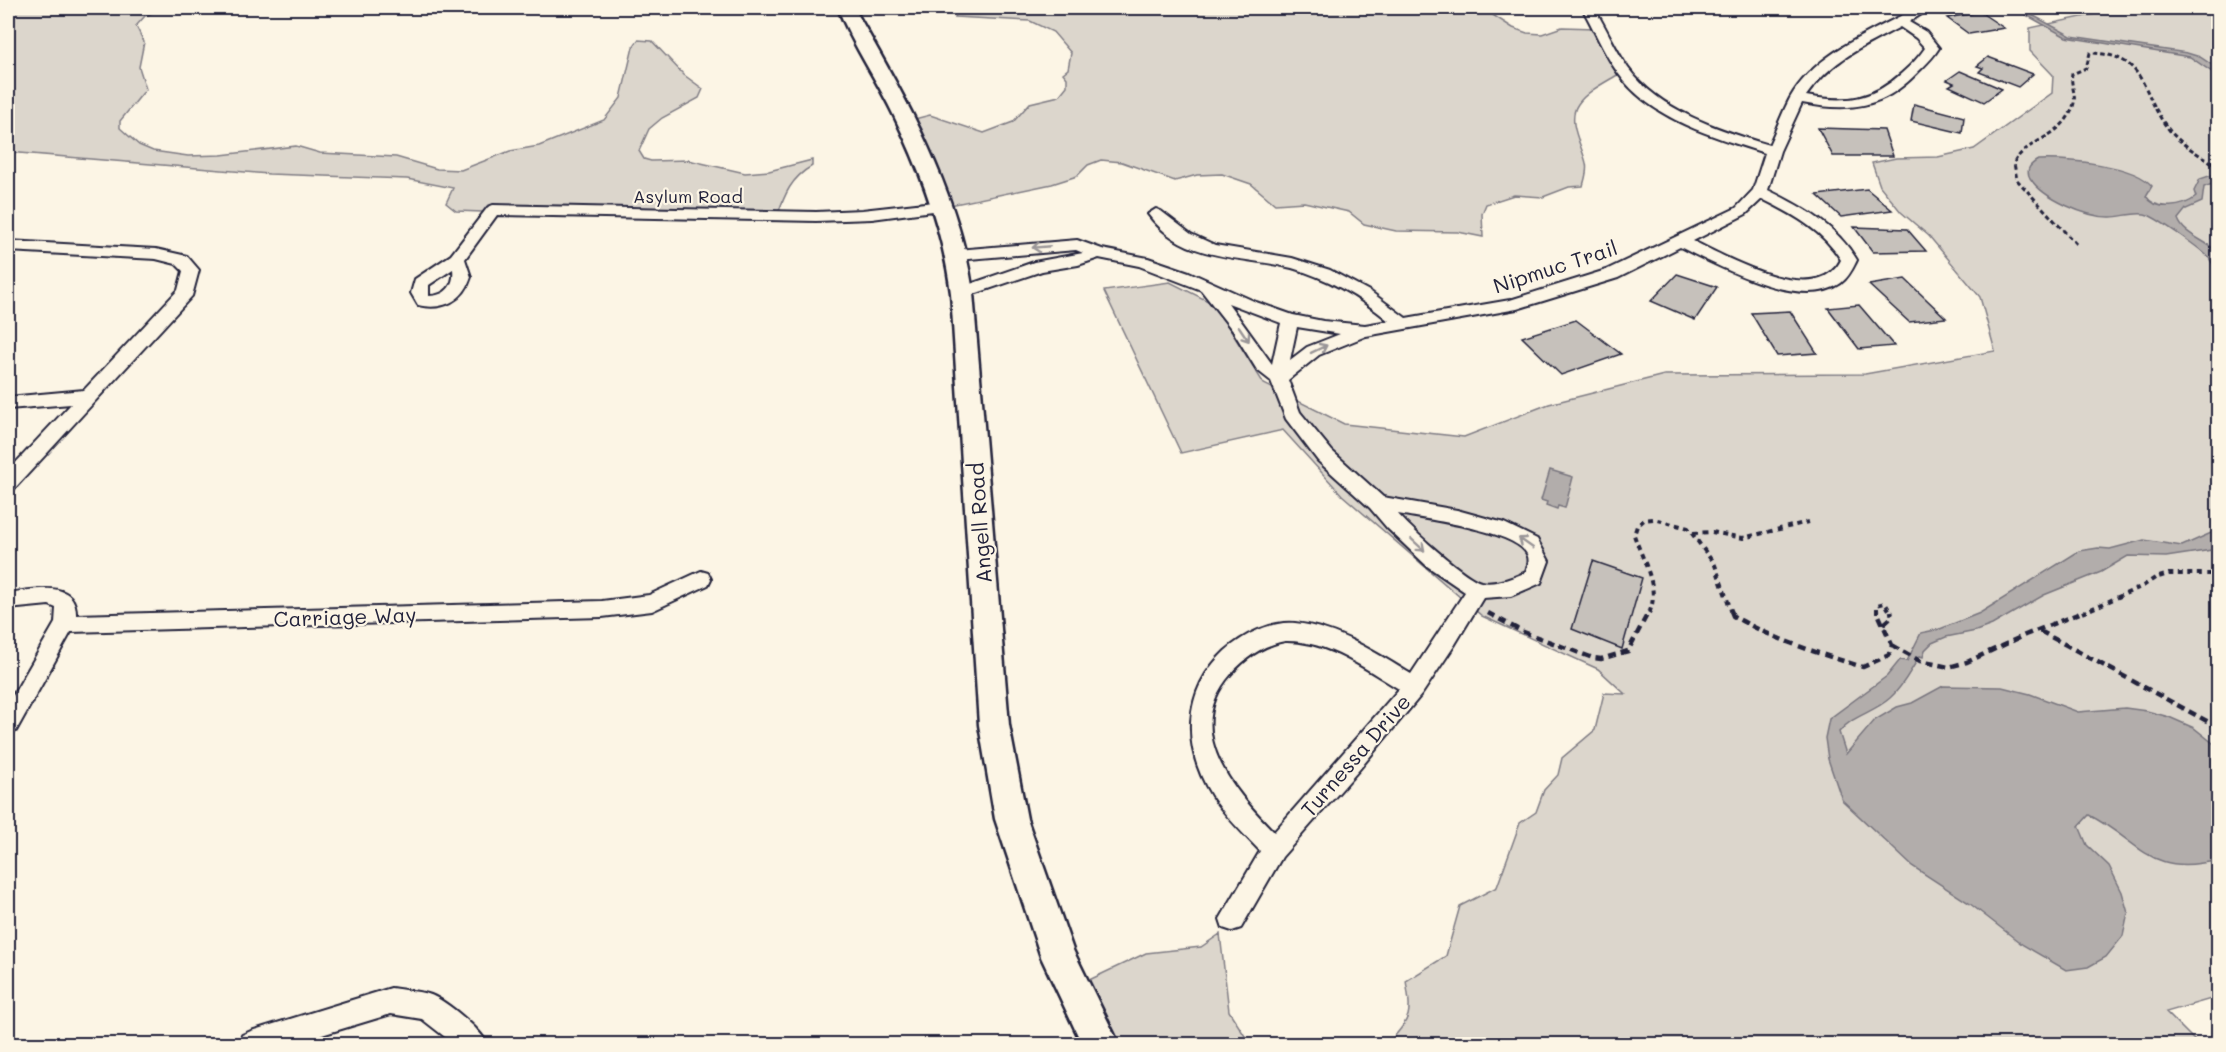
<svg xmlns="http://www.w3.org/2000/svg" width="2226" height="1052" viewBox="0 0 2226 1052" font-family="Mali,sans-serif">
<rect width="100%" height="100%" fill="#fcf5e5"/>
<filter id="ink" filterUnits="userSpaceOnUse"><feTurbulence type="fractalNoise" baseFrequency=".0167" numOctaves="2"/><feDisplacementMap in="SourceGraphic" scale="12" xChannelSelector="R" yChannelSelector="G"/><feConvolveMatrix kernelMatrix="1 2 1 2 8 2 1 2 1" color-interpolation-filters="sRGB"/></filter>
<g filter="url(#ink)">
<!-- green -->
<path fill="#dcd6cc" stroke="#7f7c84" stroke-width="1.5" d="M8,8H164L145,16L136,26L144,42L139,67L146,89L120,121V128L139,145L153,151L188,156L221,155L296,146L320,153L396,157L437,169L461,170L510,151L539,146L604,120L621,98L633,47L638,40L652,41L684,75L703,89L699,98L662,118L649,129L639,151L644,159L651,161L688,160L745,173L769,171L812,160V166C791,178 785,194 777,216L638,218L456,211L446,203L453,188L407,179L269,174L8,152Z
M956,8H1482L1513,28L1527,33L1542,34L1562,27L1595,28L1619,74C1606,82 1587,91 1578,104C1566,121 1582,145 1586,163C1588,170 1585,178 1583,186L1569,187L1543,197L1514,195L1486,204L1482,214L1483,237L1458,232L1396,231L1364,224L1349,212L1304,202L1275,204L1251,184L1222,174L1197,175L1175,181L1122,162L1101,160L1088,165L1077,176L1052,184L936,208L904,136L902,135L899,123L930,115L984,133L1013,122L1030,103L1059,96L1067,86V78L1063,73L1068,69L1071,53L1053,32L1030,21L955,17L958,11Z
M2184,8H2218V997L2166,1012L2198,1044H1388C1411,1017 1412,1017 1406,981L1446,956L1460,906L1497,887L1520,823L1536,812L1544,790L1558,775L1562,758L1595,730L1604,693L1625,694L1598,669L1482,616L1342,495L1283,430L1181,453L1104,291L1170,282L1214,304L1264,384L1344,424L1464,437L1549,404L1664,375L1865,374L1995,351L1980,297L1929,236L1901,212L1880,186L1872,163L1896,158L1938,157L1974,149L2052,93L2053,75L2030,51V28L2100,13H2170Z
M1220,934L1229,1011L1250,1044H1090L1069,1000L1068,990L1146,953L1201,947Z"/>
<!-- water -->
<path fill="#b2adab" stroke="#78757e" stroke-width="1.5" d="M2021,9L2071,36L2187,53L2200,57L2218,69V76L2190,57L2066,37L2017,10Z
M2038,160C2066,159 2134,164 2152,186L2146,196C2156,212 2184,207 2196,197L2194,191L2200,179L2218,173V182L2204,187L2202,202L2186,209L2178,219C2184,236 2207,240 2218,253V274C2214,269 2213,263 2209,258C2203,250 2158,219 2148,215C2138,211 2122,217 2111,217C2088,218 2043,199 2030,178C2025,169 2031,164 2038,160Z
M1550,470L1573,477L1565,508L1558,506L1557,509L1546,505L1547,502L1541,500Z
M2218,530V549L2166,557L2128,556L2101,572L2044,595L1992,625L1976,631L1946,637L1932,643L1925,650L1923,657L1920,656C1910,671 1903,687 1890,698C1873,713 1853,715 1839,732L1846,754L1875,720L1897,707L1912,703L1943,686L2002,687L2030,694L2078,712L2125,708L2147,711L2169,717L2194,728L2218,747V860C2148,877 2143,843 2089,815L2079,826L2087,845L2109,866L2122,892L2128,913L2123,936L2106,957L2088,967L2066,970L2023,945L1969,903L1912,866L1842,800L1828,759L1825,738L1829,719L1887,676L1900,660L1907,661L1921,633L1940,629L1980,613L2079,551L2098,548L2110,549L2144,540L2182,546Z"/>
<!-- building -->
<path fill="#c6c1bb" stroke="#22223b" stroke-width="1.5" d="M1980,12L2004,28L1969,34L1947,18Z
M1988,57L2033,74L2018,87L1979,72L1983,68L1977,66Z
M1960,71L2002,89L1984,102L1949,86L1954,83L1947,80Z
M1914,104L1964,117L1962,133L1911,121Z
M1818,128L1884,130L1893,156H1833Z
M1867,189L1892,210L1841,217L1817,195Z
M1854,227L1907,229L1926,251L1873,252Z
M1677,274L1717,287L1695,320L1651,301Z
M1905,279L1946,318L1909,322L1869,285Z
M1859,305L1894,346L1859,349L1828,308Z
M1790,311L1817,353L1777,356L1751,313Z
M1576,320L1621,354L1561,375L1522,337Z
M1593,561L1642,578L1622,649L1572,629Z"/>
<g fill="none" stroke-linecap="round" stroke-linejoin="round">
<!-- street casing -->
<g stroke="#22223b" stroke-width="4">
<path id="street" d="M1582,8H1594C1606,27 1615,49 1628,68C1659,111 1720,130 1769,145C1776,130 1782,113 1790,98C1816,52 1872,32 1916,8H1931L1909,22L1926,32L1939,48C1933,58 1925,65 1917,73C1882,109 1849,112 1802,103L1780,151L1768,190C1804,208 1836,225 1857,260C1853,268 1849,277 1841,283C1801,311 1718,266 1680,247L1618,278L1517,309L1366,336L1319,355L1288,380L1300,412L1332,451L1383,497L1457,510L1504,523L1537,539L1549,561L1541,583L1511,596L1483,598L1454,646L1422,694L1358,771L1282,857L1241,928L1232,931L1223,928L1220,919L1260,851C1243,833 1225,816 1212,796C1182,748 1182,691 1225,651C1243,635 1270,621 1295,623C1337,627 1376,653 1411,674L1465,592L1427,566L1387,528L1370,508L1318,461L1286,419L1271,381L1257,370L1233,331L1201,290L1139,266L1099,258L1078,265L1042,271L962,298L956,297L954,293L956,289L1034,262L1083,253L1076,250L957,260L949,255L957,250L1077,240L1102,249L1148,258L1189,272L1256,302L1293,315L1323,321L1365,325L1389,321C1360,297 1328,278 1292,268C1241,255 1184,263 1148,214L1156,209L1161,211L1191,234L1215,245L1292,258L1330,270L1371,292L1406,318L1510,300L1606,270L1736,208L1753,190L1765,153C1714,137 1650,119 1618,73C1603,52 1594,29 1582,8ZM1900,27L1916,38L1925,48C1919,57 1911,65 1902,73C1871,101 1847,103 1806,96C1832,60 1862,47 1900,27ZM1762,199C1792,214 1823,230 1841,260C1816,309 1727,257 1693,241L1746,214ZM1228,303L1281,323L1272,364ZM1297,327L1340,334L1307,347L1290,360ZM1398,514C1424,519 1514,530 1527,554C1530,560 1528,565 1526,572C1513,578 1495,585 1481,582C1465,578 1410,528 1398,514ZM1285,641C1327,640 1364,668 1399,689L1274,832C1233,790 1181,731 1231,674C1246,657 1263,645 1285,641Z
M943,201L951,206L948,209L872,219L816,221L497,215L465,259L471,277C464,301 442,311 418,305L411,293L415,279L451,255L488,207L493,205L816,212L862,210ZM453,269C455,285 446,296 429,296V285Z
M8,241L156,249L187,256L199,270L192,296L15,488L8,490V471L71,404L8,409V397L84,390L178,290L183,271L176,264L156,259L8,251Z
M701,571L708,573L711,579L708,585L652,611L602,617L71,632L16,731L8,734V704L55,623L56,608L49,605L8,609V593C32,590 77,578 76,615L602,601L649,595Z
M391,988C403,990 416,991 428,994C443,998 482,1030 487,1044H454L422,1019L391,1014L292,1044H238L242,1035L251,1031Z"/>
</g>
<!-- secondary casing -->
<g stroke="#22223b" stroke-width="5">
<path id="secondary" d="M838,8H854C905,97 959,190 973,293L1009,725L1027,819L1073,950L1119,1044H1082L1041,957L995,819L979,725L951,293C943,231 922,174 895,118C878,81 852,45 838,8Z"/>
</g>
<!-- path-far2 -->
<path stroke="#22223b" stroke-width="3" stroke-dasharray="4.5 3" stroke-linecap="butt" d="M2076,244L2017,180L2014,163C2026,138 2065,139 2074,103C2076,93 2070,84 2072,74L2086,68L2090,53C2149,54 2140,95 2170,131C2183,146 2201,156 2218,166"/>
<!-- path-far1 -->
<path stroke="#22223b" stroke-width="4" stroke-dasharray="5 4.5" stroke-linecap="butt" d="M1693,533L1712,532L1743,538L1808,522
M1649,613C1661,589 1642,559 1634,535L1637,526L1644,520L1654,519L1688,528L1715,565L1732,613
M1877,613V605L1885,603L1891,613
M2082,613L2143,586L2155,578L2169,574H2218"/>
<!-- path -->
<path stroke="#22223b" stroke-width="4.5" stroke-dasharray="8 5" stroke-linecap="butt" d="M1731,611L1733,616C1775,640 1817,653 1863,667L1889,655L1892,645L1877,611
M1488,613L1521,631L1593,658L1601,659L1628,651L1649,611
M1884,624L1892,617L1891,611
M2040,631L2218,727
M1892,645L1920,661L1949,667L1967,662L2025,635L2085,611"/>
<!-- street -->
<use href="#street" fill="#fcf5e5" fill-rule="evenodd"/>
<!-- secondary -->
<use href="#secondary" fill="#fcf5e5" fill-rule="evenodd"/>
</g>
<!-- one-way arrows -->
<defs><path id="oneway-shaft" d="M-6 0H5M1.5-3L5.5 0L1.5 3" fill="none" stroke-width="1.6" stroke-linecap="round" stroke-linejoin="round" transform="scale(1.5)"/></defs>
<g stroke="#9a9698">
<use href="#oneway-shaft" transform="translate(1041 247) rotate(175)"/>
<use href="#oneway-shaft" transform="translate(1244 334) rotate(56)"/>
<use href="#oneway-shaft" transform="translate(1319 349) rotate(-26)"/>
<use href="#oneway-shaft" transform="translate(1526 543) rotate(-145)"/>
<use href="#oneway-shaft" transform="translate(1418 545) rotate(42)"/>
</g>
</g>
<g text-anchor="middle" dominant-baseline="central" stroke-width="4.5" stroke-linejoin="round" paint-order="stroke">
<!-- far-street labels -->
<g font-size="18" fill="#22223b" stroke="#fcf5e5">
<text x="688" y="196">Asylum Road</text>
</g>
<!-- street labels -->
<g font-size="21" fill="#22223b" stroke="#fcf5e5">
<text transform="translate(1555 266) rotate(-18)">Nipmuc Trail</text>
<text transform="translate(979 523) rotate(-94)">Angell Road</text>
<text transform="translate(345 616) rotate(-2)">Carriage Way</text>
<text transform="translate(1355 755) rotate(-49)">Turnessa Drive</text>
</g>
</g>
<!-- margin -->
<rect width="2226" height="1052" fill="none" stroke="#fcf5e5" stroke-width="30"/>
<rect x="15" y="15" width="2196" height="1022" fill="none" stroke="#22223b" stroke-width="2" filter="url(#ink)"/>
</svg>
